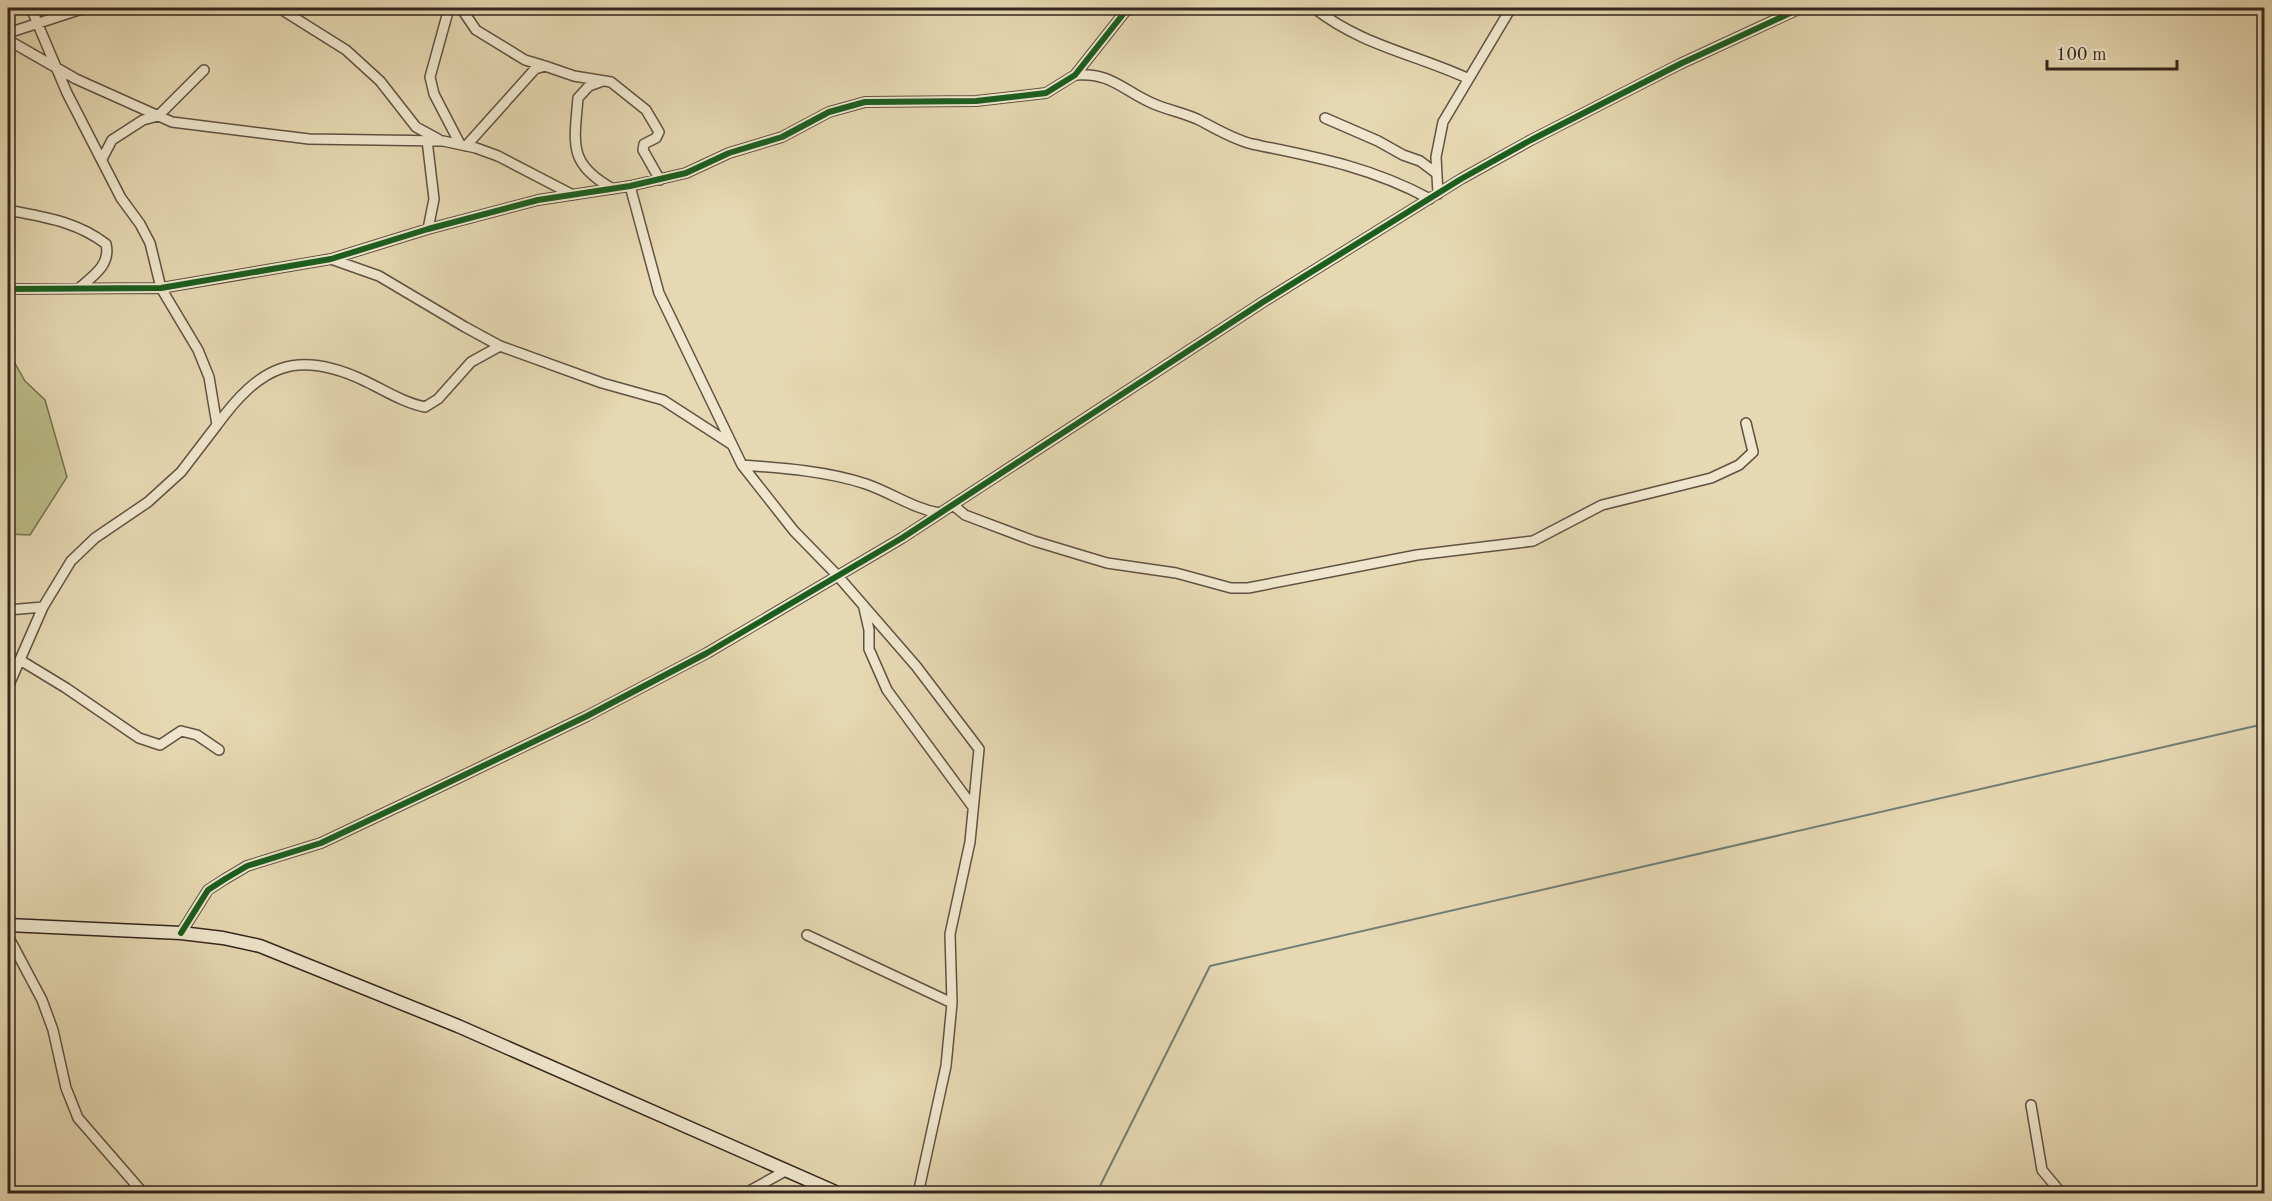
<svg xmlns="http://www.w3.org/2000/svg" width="2272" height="1201" viewBox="0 0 2272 1201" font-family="'Old Standard TT',serif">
<rect width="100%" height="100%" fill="#e6d8b2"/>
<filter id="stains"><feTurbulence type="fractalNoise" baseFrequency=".00333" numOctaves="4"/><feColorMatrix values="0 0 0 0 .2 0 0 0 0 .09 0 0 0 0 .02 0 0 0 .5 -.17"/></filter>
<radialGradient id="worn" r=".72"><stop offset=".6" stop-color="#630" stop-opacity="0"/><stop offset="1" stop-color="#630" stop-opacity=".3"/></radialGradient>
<!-- green -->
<path fill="#bbbd88" stroke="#787253" stroke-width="1.5" d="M8,358H12L25,381L45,400L67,477L30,535L8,534Z"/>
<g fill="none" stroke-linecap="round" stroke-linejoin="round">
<!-- stream -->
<path stroke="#707e76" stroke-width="2" d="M1096,1194L1210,966L2264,724"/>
<!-- street casing -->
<g stroke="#615243" stroke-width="12">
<path id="street" d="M279,8L346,50L380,81L416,127L438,139
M449,8L430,77L434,94L460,144
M461,8L476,30L525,60L542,65
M1314,8C1363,46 1412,53 1467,78
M8,33L85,8
M8,40L76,79L172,122L309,139L443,141L476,148L498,156L573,195
M1075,75C1112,72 1123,91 1154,104C1168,110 1184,113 1197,119C1215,128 1232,139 1252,144C1316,157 1371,167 1430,199
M600,82L589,86L578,98C574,145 568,164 613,189
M1325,118L1378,141L1403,155L1420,161L1436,173
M427,140L434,199L428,229
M466,146L535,69L545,66L574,76L611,82L646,110L659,132L656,138L644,144L643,150L660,180
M102,159L112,140L143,120L158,116L204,70
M630,186L659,293L742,465L794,531L837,575L916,666L979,749L970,842L950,934L952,1003L946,1066L918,1194
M1438,194L1436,157L1443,122L1511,8
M8,210C43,217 76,221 106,244C111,265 93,276 78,289
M331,259L379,276L465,327L500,346L602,383L663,400L731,444
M8,289L161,288L331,259L428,229L538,200L630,186L686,173L729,153L782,137L829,112L865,102L976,101L1046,93L1075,75L1128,8
M217,425C260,366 296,348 365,381C384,390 404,403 425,407L438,399L471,362L500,346
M742,465C783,468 827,471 866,484C892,493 912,508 939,513
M953,505L965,515L1034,541L1107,563L1176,573L1231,588H1248L1417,555L1533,541L1602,505L1711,478L1739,465L1753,452L1746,423
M864,608L869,630V649L887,690L973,807
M8,610L43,607
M20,660L66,688L139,738L160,745L181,731L197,735L219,750
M8,687L43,607L71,561L95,538L148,502L181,472L217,425L209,377L198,350L161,288L150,243L140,224L121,198L67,93L31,8
M181,933L208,890L225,879L247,866L321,843L433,790L587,716L707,653L902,538L1263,302L1461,179L1531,140L1680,64L1801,8
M807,935L952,1003
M8,936L42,1000L53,1030L66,1088L78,1118L144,1194
M2031,1105L2042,1170L2062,1194
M744,1194L787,1170"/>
</g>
<!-- secondary casing -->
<g stroke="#35261e" stroke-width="15">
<path id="secondary" d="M8,925L181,933L223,938L260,946L458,1026L840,1194"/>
</g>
<!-- street -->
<use href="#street" stroke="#efe6cd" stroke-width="9"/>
<!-- secondary -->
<use href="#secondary" stroke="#efe6cd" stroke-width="12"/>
<!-- cycleway casing -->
<g stroke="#efe6cd" stroke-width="10">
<path id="cycleway" d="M8,289L161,288L331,259L428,229L538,200L630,186L686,173L729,153L782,137L829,112L865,102L976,101L1046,93L1075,75L1128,8
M181,933L208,890L225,879L247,866L321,843L433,790L587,716L707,653L902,538L1263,302L1461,179L1531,140L1680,64L1801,8"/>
</g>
<!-- cycleway -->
<use href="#cycleway" stroke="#1b5e20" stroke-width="6"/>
</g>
<!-- margin -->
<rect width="2272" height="1201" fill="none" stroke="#e6d8b2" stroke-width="30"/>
<rect x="9" y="9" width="2254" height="1183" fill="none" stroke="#35261e" stroke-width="3"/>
<rect x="15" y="15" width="2242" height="1171" fill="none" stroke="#35261e" stroke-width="1.5"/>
<!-- scale -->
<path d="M2047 60v9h130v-9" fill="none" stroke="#35261e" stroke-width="3"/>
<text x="2056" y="60" font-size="18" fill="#35261e" stroke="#efe6cd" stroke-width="4.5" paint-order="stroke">100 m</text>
<rect width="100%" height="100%" filter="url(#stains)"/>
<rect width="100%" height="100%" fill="url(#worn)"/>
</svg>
